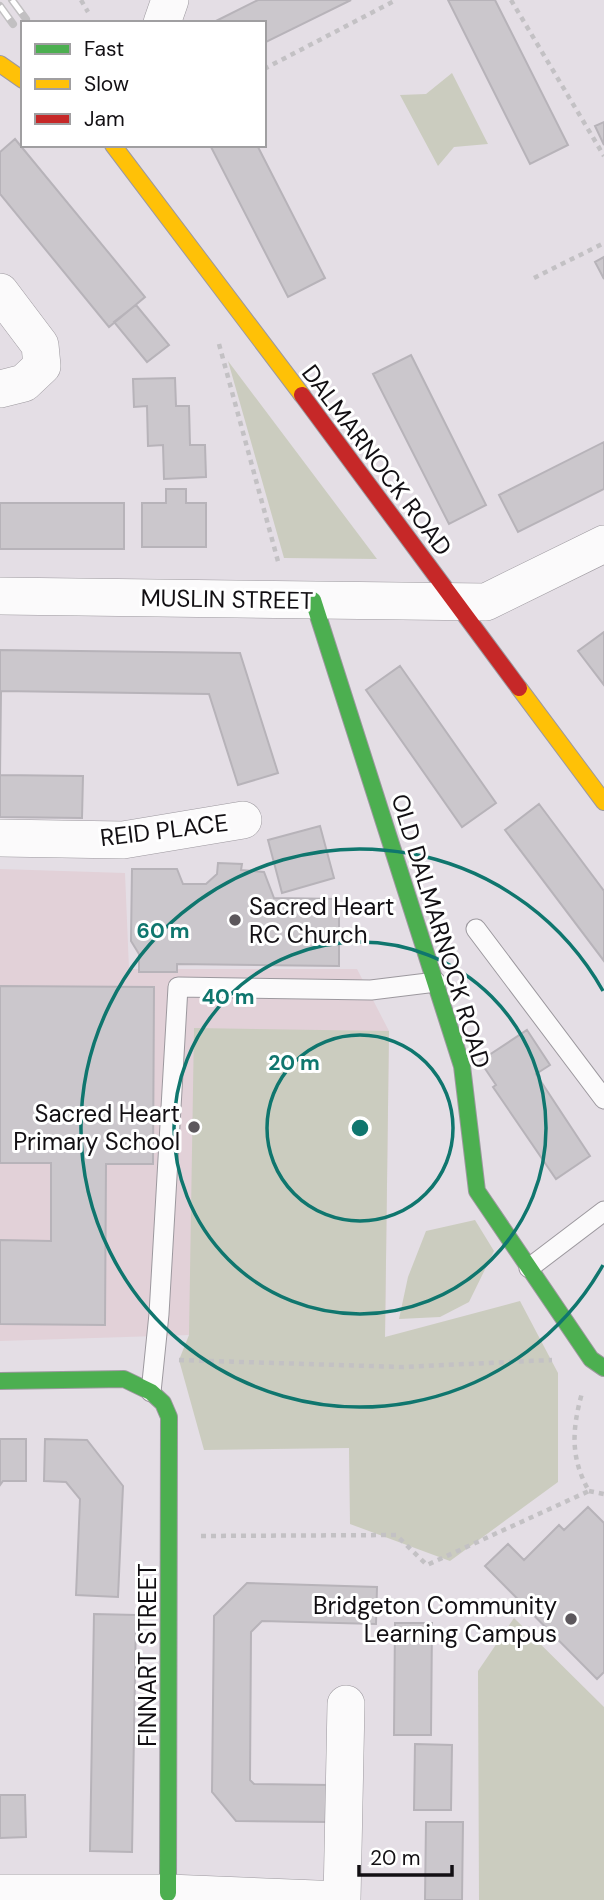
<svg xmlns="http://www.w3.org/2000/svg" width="604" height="1900" viewBox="0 0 604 1900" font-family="'DM Sans',sans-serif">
<rect width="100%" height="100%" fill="#e4dee5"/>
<!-- education -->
<path fill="#e2d1d8" d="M0,869L125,873L129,969H357L389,1031L385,1338L189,1335L0,1341Z"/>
<!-- green -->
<path fill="#cbccbf" d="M452,73L488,144L454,147L438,166L400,95L426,94Z
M228,361L377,559L284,558Z
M194,1028L389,1031L385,1337L520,1301L558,1373V1482L450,1561L350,1524L349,1448L204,1450L179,1360L189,1335Z
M475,1220L494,1251L469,1302L440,1317L399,1319L408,1277L426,1231Z
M514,1618L604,1707V1900H479L478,1671Z"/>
<!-- building -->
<path fill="#cbc7cc" stroke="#b7b3b9" stroke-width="2" d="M258,0H351L264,43V23H212Z
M448,0H495L568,145L530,164Z
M604,122V145L595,126Z
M15,139L145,297L109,327L0,194V152Z
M210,145H257L325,278L288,297Z
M604,257V279L595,262Z
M136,305L169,345L147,362L114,322Z
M411,355L486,505L449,524L373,374Z
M175,378L176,406H189L190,445H205L206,477L164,479L163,445L148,446L147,406L134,407L133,379Z
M604,442V489L518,532L499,495Z
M166,489H186V503H206V547H142V503H166Z
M0,503H124V549H0Z
M604,632V685L578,651Z
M0,650L240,653L278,773L238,785L209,694L1,691L0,775L83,776L82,818L0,817Z
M400,666L496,803L462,827L366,690Z
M539,804L604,891V961L505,830Z
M320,826L334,878L282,893L268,840Z
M218,863L242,864L241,870L264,872L274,898L339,899V966L177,964V972H139V954L131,941L132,869H177L183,884H206L217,874Z
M0,986L154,987L153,1164H106L105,1325L0,1324V1240L51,1241V1163H0Z
M527,1030L550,1065L536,1074L590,1156L556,1179L493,1087L496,1085L480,1061Z
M0,1439H26V1481H3L0,1485Z
M45,1439L87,1440L123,1486L118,1597L76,1595L80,1499L66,1482L44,1481Z
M588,1507L604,1523V1672L597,1679L485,1566L508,1544L524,1560L559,1525L564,1530Z
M247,1583L377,1587L376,1624L262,1621L251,1632L250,1780L254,1784L329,1785V1822L236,1821L212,1792L214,1616Z
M94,1614L136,1615L132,1852L90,1851Z
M395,1623H432L431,1735H394Z
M415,1744L452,1745L451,1810H414Z
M0,1795H25L26,1837L0,1838Z
M426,1822H463L462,1900H425Z"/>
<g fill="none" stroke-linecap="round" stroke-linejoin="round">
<!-- lane casing -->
<g stroke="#9c989e" stroke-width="21">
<path id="lane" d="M476,929L604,1099
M529,1268L604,1211
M151,1392L159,1314L178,987L371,990L436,982"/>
</g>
<!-- street casing -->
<g stroke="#9c989e" stroke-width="38">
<path id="street" d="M162,23L170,0
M0,292L40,345L42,366L24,383L0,389
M0,596L486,602L604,544
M0,838L123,840L243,820
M0,1893H168L342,1900L346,1704"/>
</g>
<!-- fast casing -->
<g stroke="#9c989e" stroke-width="18">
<path id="fast" d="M313,600L462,1066L477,1191L591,1359L604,1368
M0,1381L124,1379L151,1392L163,1403L169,1417L168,1893"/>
</g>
<!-- slow casing -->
<g stroke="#9c989e" stroke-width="18">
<path id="slow" d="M0,64L23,80
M113,145L302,395
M519,688L604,802"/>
</g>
<!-- jam casing -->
<g stroke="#9c989e" stroke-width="18">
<path id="jam" d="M302,395L519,688"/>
</g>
<!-- path -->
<path stroke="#c3c1c4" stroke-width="4.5" stroke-dasharray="5 5" stroke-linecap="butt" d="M81,0L88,12
M511,0L604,156
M264,69L396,0
M534,278L604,243
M219,344L279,565
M179,1360L402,1367L552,1360
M589,1491L604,1494
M201,1536L396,1535L427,1565L589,1491C570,1458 572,1429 582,1393"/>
<!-- lane -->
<use href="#lane" stroke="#fbfafb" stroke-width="19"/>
<!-- street -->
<use href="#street" stroke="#fbfafb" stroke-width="37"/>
<!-- fast -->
<use href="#fast" stroke="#4caf50" stroke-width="16"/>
<!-- slow -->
<use href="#slow" stroke="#ffc107" stroke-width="16"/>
<!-- jam -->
<use href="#jam" stroke="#c62828" stroke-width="16"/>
<!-- rail casing -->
<g stroke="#c2c0c2" stroke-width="8">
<path id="rail" d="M12,0L26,19
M0,6L13,24"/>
</g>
<!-- rail -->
<use href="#rail" stroke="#fff" stroke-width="5" stroke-dasharray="16" stroke-linecap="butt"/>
</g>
<!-- distance rings -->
<g fill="none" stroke="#0f766e" stroke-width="3.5">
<circle cx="360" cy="1128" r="93"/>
<circle cx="360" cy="1128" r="186"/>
<path d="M603 1265A279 279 0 1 1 603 991"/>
</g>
<!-- markers -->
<g fill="#5c575c" stroke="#fff" stroke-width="2.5">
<circle cx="235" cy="920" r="7"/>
<circle cx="194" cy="1127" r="7"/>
<circle cx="571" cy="1619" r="7"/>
</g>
<g text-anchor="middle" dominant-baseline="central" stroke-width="6" stroke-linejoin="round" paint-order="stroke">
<!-- street labels -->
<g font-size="24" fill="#120f13" stroke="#fff">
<text transform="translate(377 460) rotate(53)">DALMARNOCK ROAD</text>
<text transform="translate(227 599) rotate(1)">MUSLIN STREET</text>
<text transform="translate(164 830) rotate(-7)">REID PLACE</text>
<text transform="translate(441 931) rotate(73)">OLD DALMARNOCK ROAD</text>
<text transform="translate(147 1655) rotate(-90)">FINNART STREET</text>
</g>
<!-- poi labels -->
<g font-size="24" fill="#120f13" stroke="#fff" text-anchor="end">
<text x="249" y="906" text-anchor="start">Sacred Heart<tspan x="249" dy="28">RC Church</tspan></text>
<text x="180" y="1113">Sacred Heart<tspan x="180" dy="28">Primary School</tspan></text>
<text x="557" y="1605">Bridgeton Community<tspan x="557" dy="28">Learning Campus</tspan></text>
</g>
</g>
<circle cx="360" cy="1128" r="10" fill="#0f766e" stroke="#fff" stroke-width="3.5"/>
<g font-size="21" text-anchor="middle" font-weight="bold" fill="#0f766e" stroke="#fff" stroke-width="6" stroke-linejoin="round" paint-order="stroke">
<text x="163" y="938">60 m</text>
<text x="228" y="1004">40 m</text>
<text x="294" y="1070">20 m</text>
</g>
<!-- legend -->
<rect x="21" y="21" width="245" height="126" fill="#ffffff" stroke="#a09fa1" stroke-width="2"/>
<rect x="35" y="44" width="35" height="10" fill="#4caf50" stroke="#a09fa1" stroke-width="2"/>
<text x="84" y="56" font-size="21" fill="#120f13">Fast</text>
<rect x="35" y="79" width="35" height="10" fill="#ffc107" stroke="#a09fa1" stroke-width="2"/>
<text x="84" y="91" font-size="21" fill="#120f13">Slow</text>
<rect x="35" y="114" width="35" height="10" fill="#c62828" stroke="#a09fa1" stroke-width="2"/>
<text x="84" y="126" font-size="21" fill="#120f13">Jam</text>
<!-- scale -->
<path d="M359 1865v10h93v-10" fill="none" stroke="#120f13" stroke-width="3.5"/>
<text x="370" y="1865" font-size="21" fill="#120f13" stroke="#ffffff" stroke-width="5" paint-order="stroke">20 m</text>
</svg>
